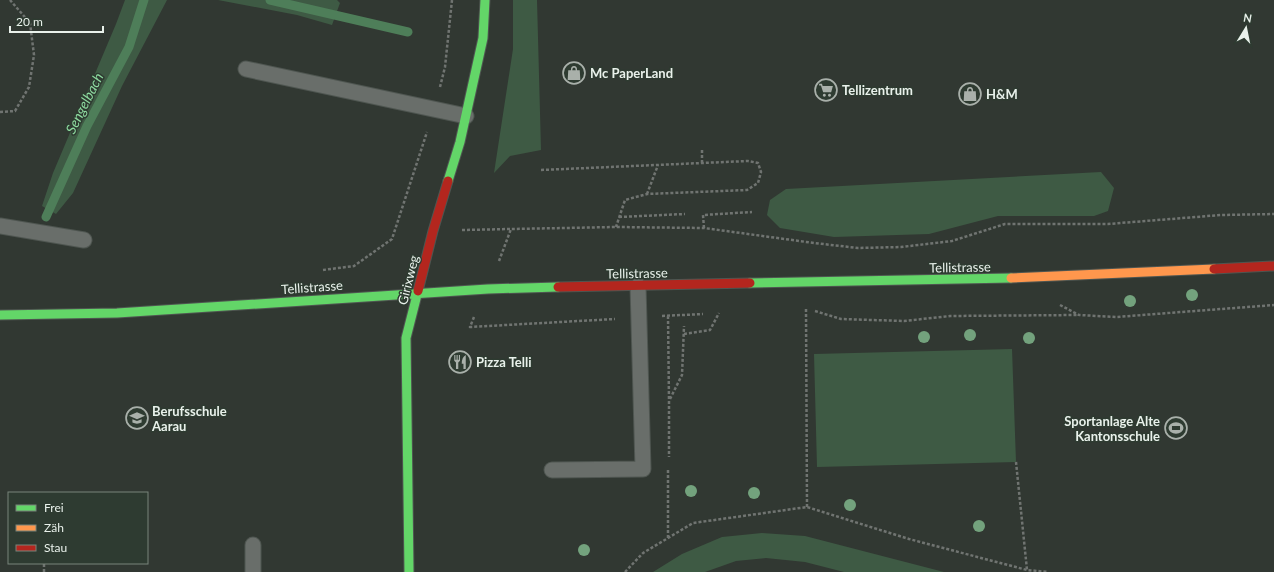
<svg xmlns="http://www.w3.org/2000/svg" width="1274" height="572" viewBox="0 0 1274 572" font-family="Lato,sans-serif">
<rect width="100%" height="100%" fill="#313832"/>
<!-- green -->
<path fill="#3e5a44" d="M125,0H167L122,86L73,193L56,214L42,206L53,173L116,24Z
M218,0H337L340,3L332,25L297,15Z
M513,0H537L541,150L510,156L494,173L513,49Z
M1101,172L1114,188L1108,211L1094,216H998L929,234L834,237L780,228L767,215L770,200L786,189Z
M1012,349L1016,462L817,467L814,354Z
M762,533L805,536L944,572H844L805,562L766,558L736,561L705,572H653L682,554L722,537Z"/>
<g fill="none" stroke-linecap="round" stroke-linejoin="round">
<!-- stream -->
<path stroke="#4e7e59" stroke-width="9" d="M270,0L408,32
M46,217L87,126L129,47L144,0"/>
<!-- lane casing -->
<g stroke="#4f5651" stroke-width="17">
<path id="lane" d="M246,69L466,116
M0,226L84,240
M552,470L643,469L638,286
M253,545V572"/>
</g>
<!-- fast casing -->
<g stroke="#4f5651" stroke-width="11">
<path id="fast" d="M448,181L460,142L483,38L485,0
M750,283L1011,278
M0,315L117,313L488,289L558,287
M409,572L406,338L418,291"/>
</g>
<!-- slow casing -->
<g stroke="#4f5651" stroke-width="11">
<path id="slow" d="M1011,278L1214,269"/>
</g>
<!-- jam casing -->
<g stroke="#4f5651" stroke-width="11">
<path id="jam" d="M1214,269L1274,266
M558,287L750,283
M418,291L433,231L448,181"/>
</g>
<!-- path -->
<path stroke="#707471" stroke-width="2.5" stroke-dasharray="3 2" stroke-linecap="butt" d="M440,87L445,67L452,0
M0,112L15,111L29,87L34,55L30,23L10,0
M702,163V150
M541,170L748,161L758,163L761,172L758,183L747,190L647,194L625,200L616,227
M647,194L658,165
M619,217L685,214
M704,228L703,215L752,212
M462,230L511,229
M499,261L511,229L616,227L704,228L814,243L858,248L901,247L952,241L1005,224H1108L1221,215L1274,214
M323,270L354,266L392,239L427,132
M1060,305L1079,315L1116,317L1274,305
M806,309L807,507
M815,311L841,319L904,321L950,316L1079,315
M662,316L703,314
M668,316L669,401V457
M474,317L470,327L615,319
M684,334L710,330L719,313
M670,399L682,375L684,326
M1016,462L1027,570
M668,538V470
M44,572V563
M625,572L643,553L693,523L807,507L909,539L1027,570L1048,572"/>
<!-- lane -->
<use href="#lane" stroke="#696e6a" stroke-width="15"/>
<!-- fast -->
<use href="#fast" stroke="#63d668" stroke-width="9"/>
<!-- slow -->
<use href="#slow" stroke="#ff974d" stroke-width="9"/>
<!-- jam -->
<use href="#jam" stroke="#b3261e" stroke-width="9"/>
</g>
<!-- trees -->
<g fill="#73a27d">
<circle cx="1192" cy="295" r="6"/>
<circle cx="1130" cy="301" r="6"/>
<circle cx="970" cy="335" r="6"/>
<circle cx="924" cy="337" r="6"/>
<circle cx="1029" cy="338" r="6"/>
<circle cx="691" cy="491" r="6"/>
<circle cx="754" cy="493" r="6"/>
<circle cx="850" cy="505" r="6"/>
<circle cx="979" cy="526" r="6"/>
<circle cx="584" cy="550" r="6"/>
</g>
<!-- icons -->
<defs>
<g id="shop-ring" transform="scale(1.15)"><circle r="9.5" fill="#2e3b31" stroke="#a9b0aa" stroke-width="1.5"/><path d="M-5-2.5h2.3a2.7 3.5 0 0 1 5.4 0H5L5.5 6h-11ZM-1.5-2.5h3a1.5 2.3 0 0 0-3 0Z" fill="#a9b0aa"/></g>
<g id="supermarket-ring" transform="scale(1.15)"><circle r="9.5" fill="#2e3b31" stroke="#a9b0aa" stroke-width="1.5"/><path d="M-6-5.5h2.5l.6 2H6L4.5 2H-2.5L-4.4-4H-6ZM-1.5 3.2a1.3 1.3 0 1 0 .1 0ZM3 3.2a1.3 1.3 0 1 0 .1 0Z" fill="#a9b0aa"/></g>
<g id="restaurant-ring" transform="scale(1.15)"><circle r="9.5" fill="#2e3b31" stroke="#a9b0aa" stroke-width="1.5"/><path d="M-5-6h1v4h1v-4h1v4h1v-4h1v5L-1.5 .5V6h-2V.5L-5-1ZM5-6V6H3V1.5H1.5Q1.5-4 5-6Z" fill="#a9b0aa"/></g>
<g id="university-ring" transform="scale(1.15)"><circle r="9.5" fill="#2e3b31" stroke="#a9b0aa" stroke-width="1.5"/><path d="M0-5L7-2L0 1L-7-2ZM-4 1L0 2.5L4 1V4Q0 6-4 4Z" fill="#a9b0aa"/></g>
<g id="stadium-ring" transform="scale(1.15)"><circle r="9.5" fill="#2e3b31" stroke="#a9b0aa" stroke-width="1.5"/><path d="M0-5a6.5 5 0 1 0 0 10a6.5 5 0 1 0 0-10ZM-3.5-1.8h7v3.6h-7Z" fill="#a9b0aa"/></g>
</defs>
<g fill-rule="evenodd">
<use href="#shop-ring" x="574" y="73"/>
<use href="#supermarket-ring" x="826" y="90"/>
<use href="#shop-ring" x="970" y="94"/>
<use href="#restaurant-ring" x="460" y="362"/>
<use href="#university-ring" x="137" y="418"/>
<use href="#stadium-ring" x="1176" y="428"/>
</g>
<g text-anchor="middle" dominant-baseline="central" stroke-width="3" stroke-linejoin="round" paint-order="stroke">
<!-- poi labels -->
<g font-size="13" font-weight="bold" fill="#e9f1eb" stroke="#2e3b31" text-anchor="start">
<text x="590" y="73">Mc PaperLand</text>
<text x="842" y="90">Tellizentrum</text>
<text x="986" y="94">H&amp;M</text>
<text x="476" y="362">Pizza Telli</text>
<text x="152" y="411">Berufsschule<tspan x="152" dy="15">Aarau</tspan></text>
<text x="1160" y="421" text-anchor="end">Sportanlage Alte<tspan x="1160" dy="15">Kantonsschule</tspan></text>
</g>
<!-- street labels -->
<g font-size="13" fill="#e9f1eb" stroke="#2e3b31">
<text transform="translate(960 267) rotate(-1)">Tellistrasse</text>
<text transform="translate(637 273) rotate(-1)">Tellistrasse</text>
<text transform="translate(408 280) rotate(-76)">Girixweg</text>
<text transform="translate(312 287) rotate(-4)">Tellistrasse</text>
</g>
<!-- water labels -->
<g font-size="14" font-style="italic" fill="#8edba0" stroke="#2e3b31">
<text transform="translate(84 103) rotate(-63)">Sengelbach</text>
</g>
</g>
<!-- legend -->
<rect x="8" y="492" width="140" height="72" fill="#2e3b31" stroke="#79847b"/>
<rect x="16" y="505" width="20" height="6" fill="#63d668" stroke="#79847b"/>
<text x="44" y="512" font-size="12" fill="#e9f1eb">Frei</text>
<rect x="16" y="525" width="20" height="6" fill="#ff974d" stroke="#79847b"/>
<text x="44" y="532" font-size="12" fill="#e9f1eb">Zäh</text>
<rect x="16" y="545" width="20" height="6" fill="#b3261e" stroke="#79847b"/>
<text x="44" y="552" font-size="12" fill="#e9f1eb">Stau</text>
<!-- north arrow -->
<g transform="translate(1246 28) rotate(10)" stroke="#2e3b31" stroke-width="3" paint-order="stroke">
<path d="M0-3L7 15L0 10L-7 15Z" fill="#e9f1eb"/>
<text y="-6" font-size="11" font-weight="bold" text-anchor="middle" fill="#e9f1eb">N</text>
</g>
<!-- scale -->
<path d="M10 26v6h93v-6" fill="none" stroke="#e9f1eb" stroke-width="2"/>
<text x="16" y="26" font-size="12" fill="#e9f1eb" stroke="#2e3b31" stroke-width="3" paint-order="stroke">20 m</text>
</svg>
